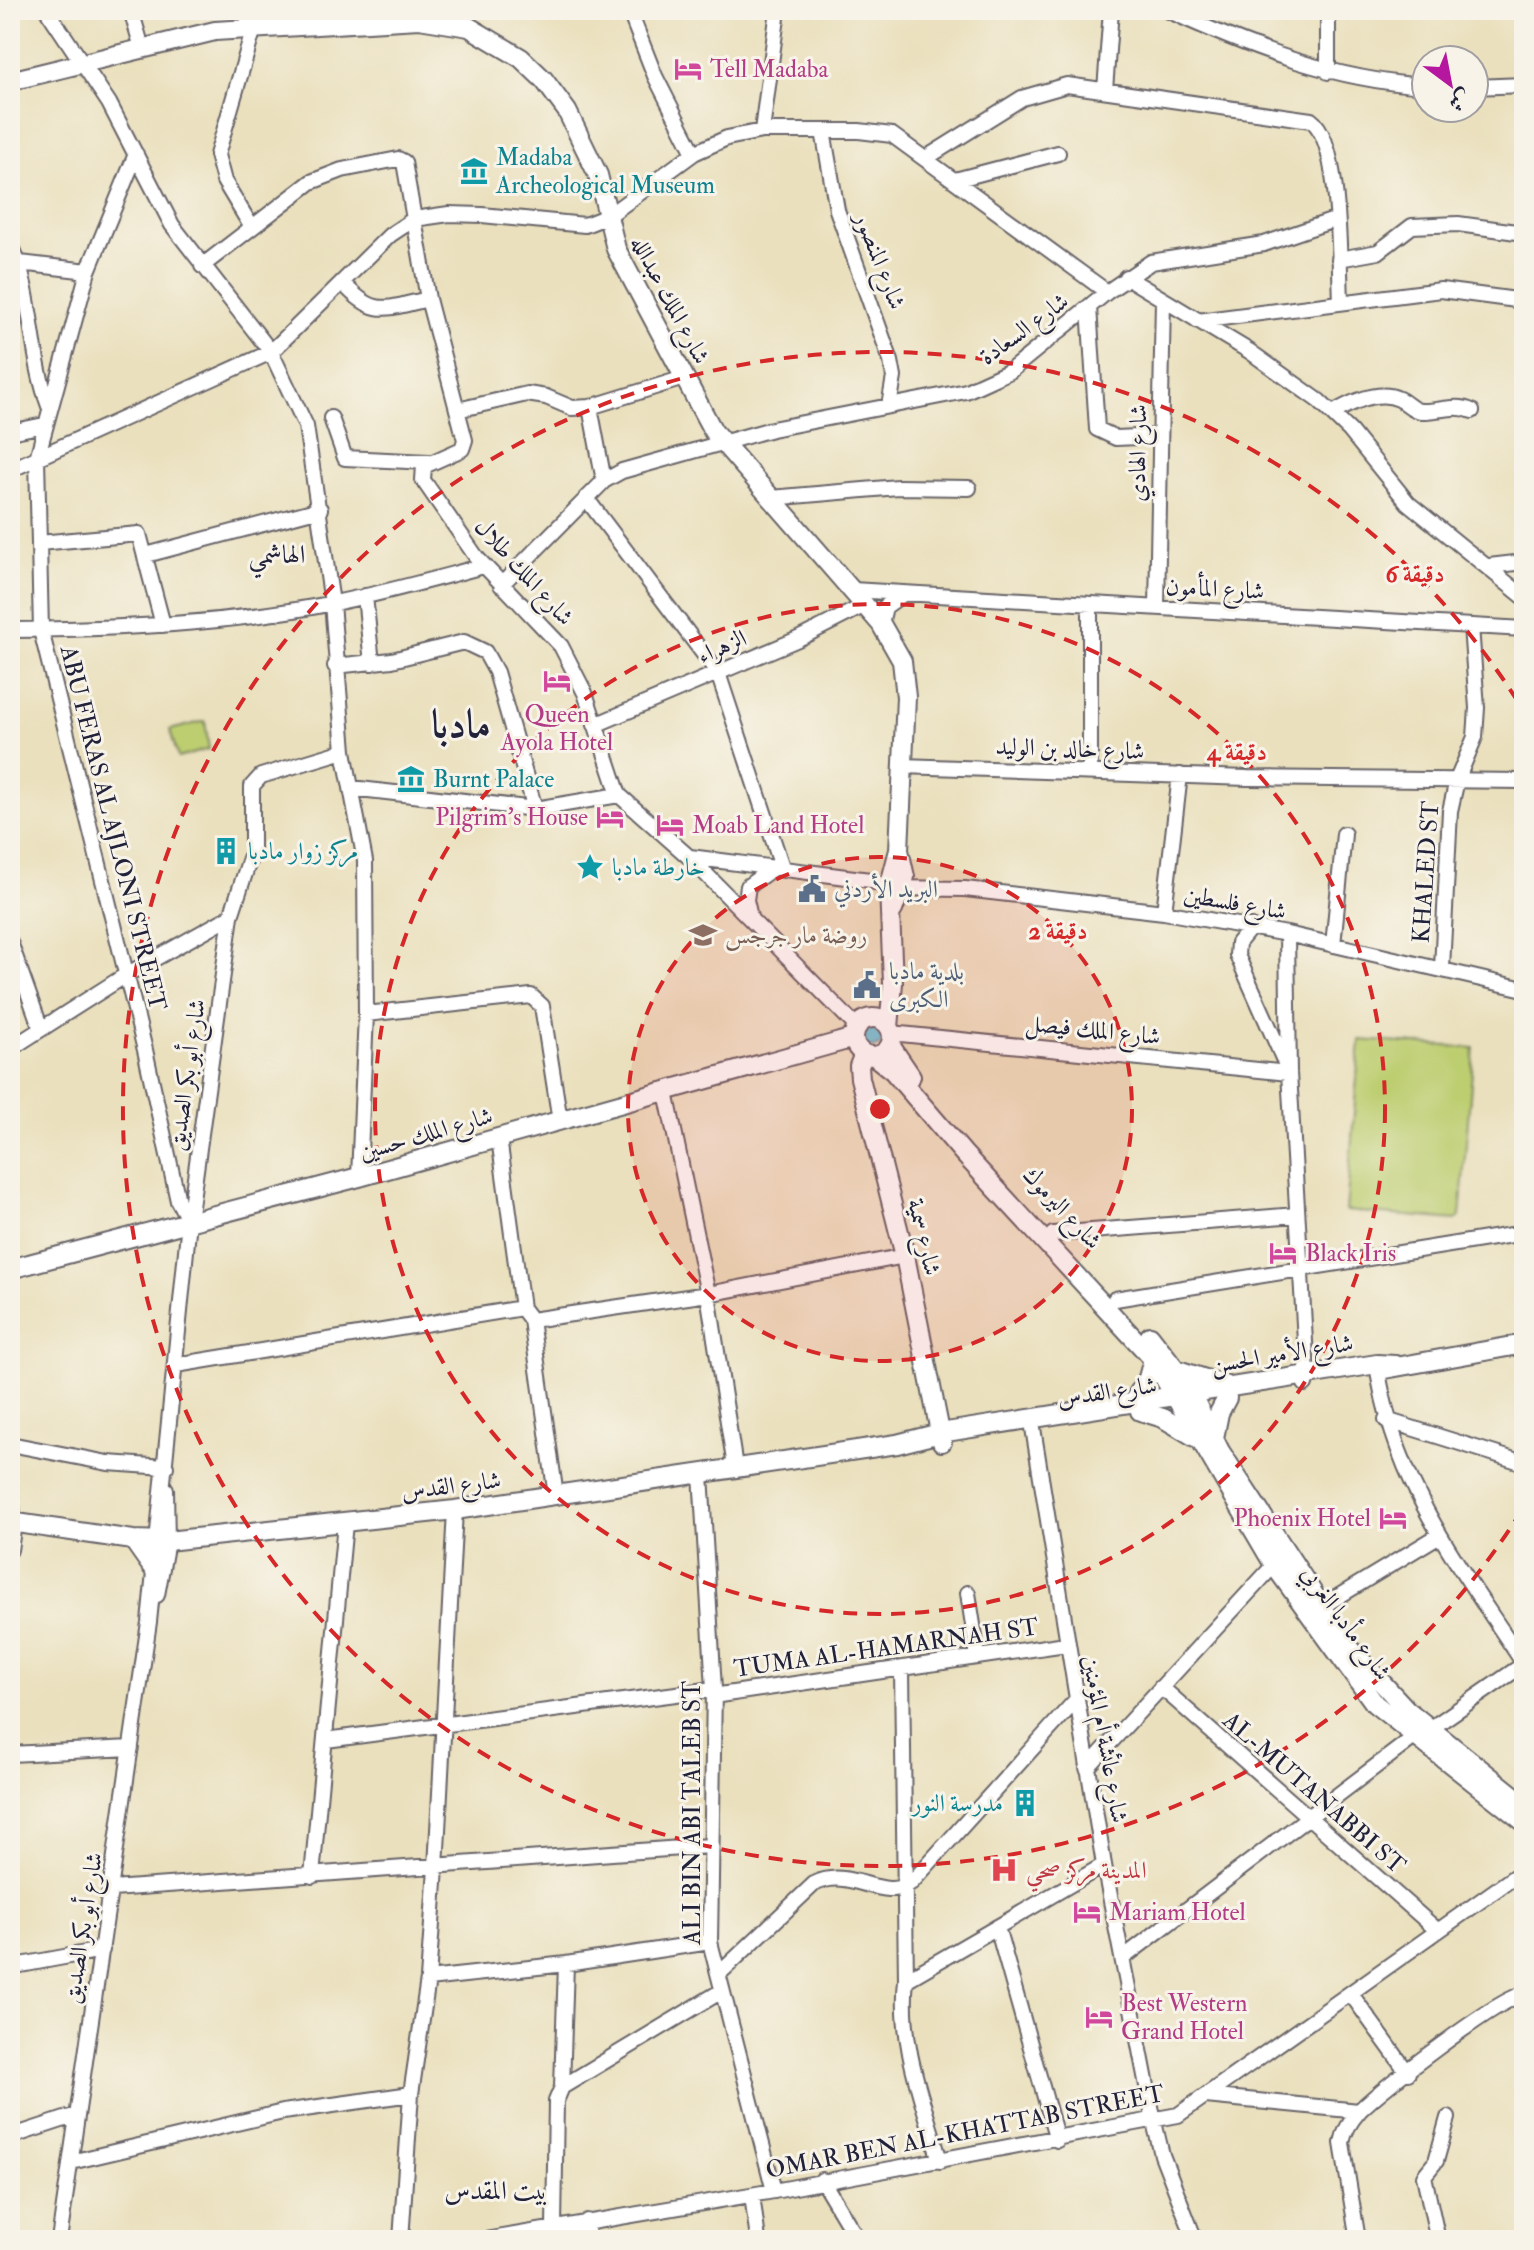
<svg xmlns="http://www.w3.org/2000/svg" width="1534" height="2250" viewBox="0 0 1534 2250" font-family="'IM FELL Double Pica',Amiri,serif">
<rect width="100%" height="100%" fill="#f7f3e8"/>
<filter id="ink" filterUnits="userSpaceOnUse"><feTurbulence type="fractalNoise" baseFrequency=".0125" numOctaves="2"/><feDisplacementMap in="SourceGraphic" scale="16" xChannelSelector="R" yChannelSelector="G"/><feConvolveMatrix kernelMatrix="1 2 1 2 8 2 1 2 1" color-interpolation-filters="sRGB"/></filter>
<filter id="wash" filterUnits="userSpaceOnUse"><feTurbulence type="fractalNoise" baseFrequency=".006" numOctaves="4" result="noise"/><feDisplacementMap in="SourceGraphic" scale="32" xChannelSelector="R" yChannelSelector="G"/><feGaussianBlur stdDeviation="1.8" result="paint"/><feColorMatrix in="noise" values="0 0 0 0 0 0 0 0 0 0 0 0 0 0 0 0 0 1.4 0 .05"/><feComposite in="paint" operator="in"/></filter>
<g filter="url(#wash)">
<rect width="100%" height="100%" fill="#eae0bd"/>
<!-- green -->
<path fill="#bdce71" stroke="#707856" stroke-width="2" d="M205,721L209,749L178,758L170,730Z
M1360,1040L1474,1048L1460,1217L1456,1220L1346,1211Z"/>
<!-- water -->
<path fill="#55b9d3" stroke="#3c6e87" stroke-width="2" d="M863 1038a10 10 0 1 1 20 0a10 10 0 1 1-20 0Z"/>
</g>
<g filter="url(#ink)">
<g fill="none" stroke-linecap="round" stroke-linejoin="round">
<!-- minor casing -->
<g stroke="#686468" stroke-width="18">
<path id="minor" d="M47,10L109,103L172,225L271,352L306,426L332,603L344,751L365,861L366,1014L359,1177
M131,10L142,48
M629,10L655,76L694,153
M1167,10C1250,48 1334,80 1426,86
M1328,10V72
M248,28V10
M1474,87L1524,85
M1105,90L1111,10
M762,131L778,10
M823,131L837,210L891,361L894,377L889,406
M136,154L88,271L37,458L41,630L145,1050L178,1201L189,1221
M926,158L1022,98L1067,85L1311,120C1341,141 1339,263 1341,301
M955,180L1058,153
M251,226L224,181L217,155L254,28
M10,242C34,294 29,353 49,406
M1339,259L1378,252L1412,226L1458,224L1524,233
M20,263L88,271
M202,266L311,182L342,170L398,159L404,162L428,299L465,440L462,449L424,466L423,480L477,558L561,646L585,693L619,795L689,857L857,1027
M1126,277L1249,351L1319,401L1350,431L1408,503L1524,597
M342,282C374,318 385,309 428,299
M1089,307L1097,429L1116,438L1160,436
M1198,321L1441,290L1524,301
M590,407L604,481
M457,410L527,394L546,397L572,408L590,407L684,378
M1333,413C1350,403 1379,389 1399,399C1408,403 1411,410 1421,411C1438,412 1456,403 1472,411
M331,418L345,458L429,462
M10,432L44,425
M10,470L271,352L390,235L414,219L449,214L482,215L585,225L608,216L694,153L727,138L762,131H859L892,135L1107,292
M586,498L718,673L783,870
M771,498L898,487L969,488
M39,543L139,534L163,625
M146,555L320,509
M1489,566L1524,562
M501,585L604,481L622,471L772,429L966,391L1010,371L1107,292L1151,262L1264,244L1337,219
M852,590L1524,629
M365,596L372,663
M1090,605V772
M1157,607L1163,300
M881,624L885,607L903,594
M10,630C118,629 228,624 334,603C385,593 434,579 484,566
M335,666L392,660L464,642L485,652L496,672L535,809
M595,725L798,639L865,605
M902,766L1247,778L1524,781
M351,788L535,809L619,795
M690,857L870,880L889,888L965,889L1164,912L1287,934L1524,989
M1164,912L1180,775
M750,917L746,900L748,886L773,868
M1251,927L1238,943L1237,955L1286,1065
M1287,934L1289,1073L1307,1375L1305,1384
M10,942L41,1029
M1333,945L1344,834
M1442,968L1450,811L1457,780L1475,737L1477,708L1471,626
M366,1014L531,996L542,1006L560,1121
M891,1033L1289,1073
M10,1049L126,975L231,916
M666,1092L708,1294L735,1467
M499,1138L522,1308L531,1320L556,1496
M1053,1234L1297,1215
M1115,1299L1524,1233
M531,1320L708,1294L905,1256
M1377,1364C1393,1483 1460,1566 1524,1664
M176,1365L522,1308
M1386,1420L1524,1463
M1033,1428L1104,1865L1154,2122L1162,2155L1195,2240
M10,1444L108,1463L166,1467
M701,1474L714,1689L710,1942L774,2191
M10,1486L14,1523L10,1550
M968,1593L978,1657
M157,1595L167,1541L166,1489
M1321,1607L1438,1536
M902,1670L906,1980C899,2043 923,2101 940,2161
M1161,1687L1438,1931
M713,1696L1066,1644
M1430,1729L1524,1664
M326,1740L714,1689
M10,1754L131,1748
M1087,1768L1274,1565
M312,1876L345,1523
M112,1889L709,1846
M997,1927L1057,2140
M1123,1958L1413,1738
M10,1967L102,1950
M720,1973L814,1884C851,1865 882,1904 912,1882L1076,1700
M428,1979L566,1964L710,1942
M906,1980L1104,1865
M1351,1994L1408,2073
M562,2087L566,1964
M1206,2096L1359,2111
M10,2137L77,2115
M71,2162L283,2112L411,2094
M822,2180L858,2240
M752,2195L758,2240
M587,2221V2240
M554,2227L556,2101L562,2087L720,1992
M59,2240L149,1622L189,1221L231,916L252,852V786L261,776L344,751
M401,2240L411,2094L428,1979L436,1868L455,1510
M485,2240L774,2191L1178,2115L1524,1870
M1358,2240L1342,2143C1344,2131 1352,2119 1360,2110C1384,2087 1497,1999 1524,1994
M1438,2240L1424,2176L1436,2161L1448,2118"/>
</g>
<!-- major casing -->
<g stroke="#686468" stroke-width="22">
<path id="major" d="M10,81L215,31L419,19L469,27L521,58L544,80L567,111L598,175L616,249L713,431L881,624L902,661L906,697L899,850L889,888L893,983L889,1027
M893,910L905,877L899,850
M854 1037a19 19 0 1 1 38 0a19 19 0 1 1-38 0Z
M890,1045L911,1076
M864,1054L859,1066L860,1078L905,1256L942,1442
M874,1056L893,1071L964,1154L1153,1359L1274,1565L1375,1704L1524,1822
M10,1269L359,1177L854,1038
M1150,1336L1185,1381L1220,1451L1347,1645L1407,1710L1524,1804
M1385,1369L1524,1344
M1178,1370L1230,1387
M1133,1402L1148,1378L1153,1359
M1140,1411L1163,1418L1195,1437
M1214,1438L1219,1413L1227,1398
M10,1522L133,1540L167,1541L455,1510L897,1444L940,1433L1377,1364L1395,1365
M133,1540L152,1567"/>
</g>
<!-- minor -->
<use href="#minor" stroke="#fff" stroke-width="14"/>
<!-- major -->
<use href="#major" stroke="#fff" stroke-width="18"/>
</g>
</g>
<!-- distance rings -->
<circle cx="880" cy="1109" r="252" fill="#d62828" fill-opacity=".12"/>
<g fill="none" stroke="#d62828" stroke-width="4" stroke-dasharray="14 10">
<circle cx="880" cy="1109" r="252"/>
<circle cx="880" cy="1109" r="505"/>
<path d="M1522 1510A757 757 0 1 1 1522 708"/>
</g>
<!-- icons -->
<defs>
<g id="hotel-bare" transform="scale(2.16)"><path d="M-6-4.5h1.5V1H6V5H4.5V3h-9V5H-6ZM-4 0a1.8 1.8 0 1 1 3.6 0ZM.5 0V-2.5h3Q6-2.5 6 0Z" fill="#d1479c" stroke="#f7f3e8" stroke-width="2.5" paint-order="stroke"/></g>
<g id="museum-bare" transform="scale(2.16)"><path d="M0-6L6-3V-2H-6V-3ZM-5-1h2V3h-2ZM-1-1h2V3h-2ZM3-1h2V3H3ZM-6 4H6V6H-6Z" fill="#0f9aa8" stroke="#f7f3e8" stroke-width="2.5" paint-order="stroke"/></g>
<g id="building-bare" transform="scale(2.16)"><path d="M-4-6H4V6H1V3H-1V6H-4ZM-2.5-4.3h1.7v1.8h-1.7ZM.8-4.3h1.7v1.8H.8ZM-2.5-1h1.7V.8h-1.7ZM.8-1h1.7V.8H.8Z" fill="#0f9aa8" stroke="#f7f3e8" stroke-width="2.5" paint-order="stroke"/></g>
<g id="sight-bare" transform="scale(2.16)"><path d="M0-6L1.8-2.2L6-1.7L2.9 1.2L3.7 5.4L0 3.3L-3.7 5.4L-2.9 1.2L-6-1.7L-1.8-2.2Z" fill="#0f9aa8" stroke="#f7f3e8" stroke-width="2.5" paint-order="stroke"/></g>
<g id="civic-bare" transform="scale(2.16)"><path d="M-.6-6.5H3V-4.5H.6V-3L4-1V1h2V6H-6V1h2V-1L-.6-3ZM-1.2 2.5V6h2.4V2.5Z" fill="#5c6f8a" stroke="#f7f3e8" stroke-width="2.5" paint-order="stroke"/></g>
<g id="school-bare" transform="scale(2.16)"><path d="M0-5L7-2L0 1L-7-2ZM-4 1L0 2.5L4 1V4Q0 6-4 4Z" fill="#8d6e63" stroke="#f7f3e8" stroke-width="2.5" paint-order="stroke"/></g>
<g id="hospital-bare" transform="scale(2.16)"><path d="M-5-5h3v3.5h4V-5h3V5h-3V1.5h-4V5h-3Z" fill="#e0444e" stroke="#f7f3e8" stroke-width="2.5" paint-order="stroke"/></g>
</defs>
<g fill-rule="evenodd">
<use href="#hotel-bare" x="688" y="69"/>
<use href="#museum-bare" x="474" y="171"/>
<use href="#hotel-bare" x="557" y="681"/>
<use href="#museum-bare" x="411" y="779"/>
<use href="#hotel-bare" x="610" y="817"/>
<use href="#hotel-bare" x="670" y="825"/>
<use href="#building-bare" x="226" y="851"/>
<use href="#sight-bare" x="590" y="867"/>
<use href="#civic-bare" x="812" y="889"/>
<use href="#school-bare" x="703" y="935"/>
<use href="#civic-bare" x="867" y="985"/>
<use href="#hotel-bare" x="1283" y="1253"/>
<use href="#hotel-bare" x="1393" y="1518"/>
<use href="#building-bare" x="1025" y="1803"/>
<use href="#hospital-bare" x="1004" y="1870"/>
<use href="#hotel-bare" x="1087" y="1912"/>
<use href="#hotel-bare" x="1099" y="2017"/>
</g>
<g text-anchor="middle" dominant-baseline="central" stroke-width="6" stroke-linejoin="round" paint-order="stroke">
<!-- hotel labels -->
<g font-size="24" fill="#b23c85" stroke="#f7f3e8" text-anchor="start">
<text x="710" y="69">Tell Madaba</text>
<text x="557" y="714" text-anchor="middle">Queen<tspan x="557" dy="28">Ayola Hotel</tspan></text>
<text x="588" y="817" text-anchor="end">Pilgrim's House</text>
<text x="692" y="825">Moab Land Hotel</text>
<text x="1305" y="1253">Black Iris</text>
<text x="1371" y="1518" text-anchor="end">Phoenix Hotel</text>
<text x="1109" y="1912">Mariam Hotel</text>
<text x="1121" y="2003">Best Western<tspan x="1121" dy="28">Grand Hotel</tspan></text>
</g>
<!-- culture labels -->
<g font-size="24" fill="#0d838f" stroke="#f7f3e8" text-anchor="start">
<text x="496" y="157">Madaba<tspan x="496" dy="28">Archeological Museum</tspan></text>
<text x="433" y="779">Burnt Palace</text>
<text x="248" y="851">مركز زوار مادبا</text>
<text x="612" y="867">خارطة مادبا</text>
<text x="1003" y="1803" text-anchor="end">مدرسة النور</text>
</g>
<!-- street labels -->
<g font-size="24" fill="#22223b" stroke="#f7f3e8">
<text transform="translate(880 261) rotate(69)">شارع المنصور</text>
<text transform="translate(670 300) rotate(62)">شارع الملك عبدالله</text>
<text transform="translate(1024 329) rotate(-36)">شارع السعادة</text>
<text transform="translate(1138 453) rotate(-89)">شارع الهادي</text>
<text transform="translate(524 572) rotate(48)">شارع الملك طلال</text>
<text transform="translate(1215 589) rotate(3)">شارع المأمون</text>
<text transform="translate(722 647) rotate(-23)">الزهراء</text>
<text transform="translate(1070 749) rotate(2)">شارع خالد بن الوليد</text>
<text transform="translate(113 828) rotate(76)">ABU FERAS AL AJLONI STREET</text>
<text transform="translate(1426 872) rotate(-86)">KHALED ST</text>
<text transform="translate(1235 903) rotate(10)">شارع فلسطين</text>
<text transform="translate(1093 1030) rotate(6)">شارع الملك فيصل</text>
<text transform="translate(187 1075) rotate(-82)">شارع أبو بكر الصديق</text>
<text transform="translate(426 1134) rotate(-16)">شارع الملك حسين</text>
<text transform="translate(1062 1208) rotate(47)">شارع اليرموك</text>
<text transform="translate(924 1237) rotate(77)">شارع سمية</text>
<text transform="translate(1282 1354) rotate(-9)">شارع الأمير الحسن</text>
<text transform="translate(1107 1392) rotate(-8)">شارع القدس</text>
<text transform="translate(451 1486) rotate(-7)">شارع القدس</text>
<text transform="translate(1346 1623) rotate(54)">شارع مأدبا الغربي</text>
<text transform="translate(886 1648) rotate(-8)">TUMA AL-HAMARNAH ST</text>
<text transform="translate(1105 1739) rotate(80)">شارع عائشة أم المؤمنين</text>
<text transform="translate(1314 1793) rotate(41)">AL-MUTANABBI ST</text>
<text transform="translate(692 1813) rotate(-90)">ALI BIN ABI TALEB ST</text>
<text transform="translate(83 1928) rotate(-81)">شارع أبو بكر الصديق</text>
<text transform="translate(965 2132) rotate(-11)">OMAR BEN AL-KHATTAB STREET</text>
</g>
<!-- service labels -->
<g font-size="24" fill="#4e5e75" stroke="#f7f3e8" text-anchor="start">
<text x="834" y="889">البريد الأردني</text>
<text x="889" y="971">بلدية مادبا<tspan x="889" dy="28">الكبرى</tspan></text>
</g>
<!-- education labels -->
<g font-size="24" fill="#785e54" stroke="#f7f3e8" text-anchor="start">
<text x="725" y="935">روضة مار جرجس</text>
</g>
<!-- health labels -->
<g font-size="24" fill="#be3a42" stroke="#f7f3e8" text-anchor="start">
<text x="1026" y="1870">المدينة مركز صحي</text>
</g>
<!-- neighbourhood labels -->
<g font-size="26" fill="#22223b" stroke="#f7f3e8">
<text x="277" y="555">الهاشمي</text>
<text x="496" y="2191">بيت المقدس</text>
</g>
<!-- town labels -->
<g font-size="40" font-weight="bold" fill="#22223b" stroke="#f7f3e8">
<text x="461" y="724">مادبا</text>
</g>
</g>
<circle cx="880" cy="1109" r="12" fill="#d62828" stroke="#f7f3e8" stroke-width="4"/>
<g font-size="24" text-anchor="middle" font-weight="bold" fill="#d62828" stroke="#f7f3e8" stroke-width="6" stroke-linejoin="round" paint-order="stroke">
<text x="1415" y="582">6 دقيقة</text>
<text x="1237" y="760">4 دقيقة</text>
<text x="1058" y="939">2 دقيقة</text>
</g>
<!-- margin -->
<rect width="1534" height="2250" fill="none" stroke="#f7f3e8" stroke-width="40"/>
<!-- north arrow -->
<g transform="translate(1450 84) rotate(148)"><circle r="38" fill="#f7f3e8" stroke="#a29fa3" stroke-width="2"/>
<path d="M0-6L14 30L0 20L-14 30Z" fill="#b5179e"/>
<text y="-12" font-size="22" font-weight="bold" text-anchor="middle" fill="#22223b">ش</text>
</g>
</svg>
